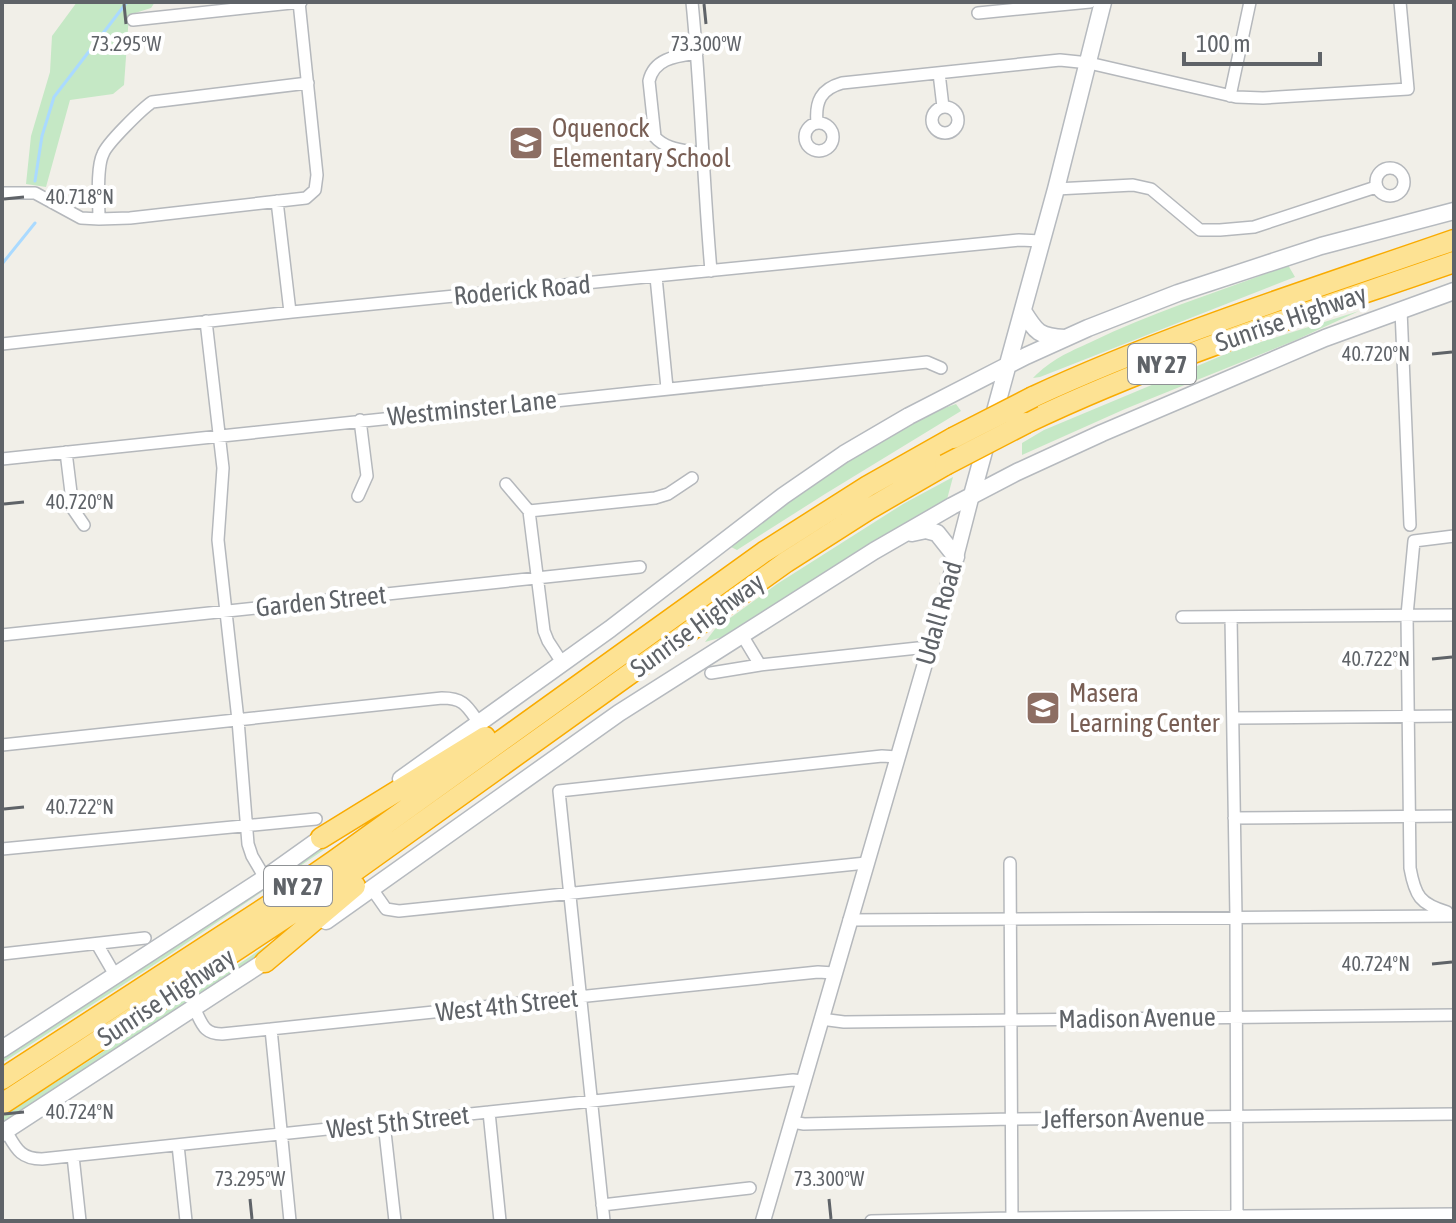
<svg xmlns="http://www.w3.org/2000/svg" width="1456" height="1223" viewBox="0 0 1456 1223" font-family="'Asap Condensed',sans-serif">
<rect width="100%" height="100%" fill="#f1efe8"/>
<!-- green -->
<path fill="#c5e8c5" d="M77,2H155L151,8L129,15L124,85L113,94L70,100L46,187L26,184L31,136L50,72L52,36Z
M1288,265L1295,277L1040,377L1033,378C1052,359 1067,353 1091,342C1154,311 1223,291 1288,265Z
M1359,311L1296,340L1125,409L1022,455V443L1044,430L1233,351Z
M956,404L961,411L825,494L737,550L731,547L819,476L933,412Z
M953,477L946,503L723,637L705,642L715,629L777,584L903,504Z
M390,805L166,957L2,1063V1055L354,821Z
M302,921L252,963L2,1125V1117L245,960Z"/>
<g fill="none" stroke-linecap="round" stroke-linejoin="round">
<!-- stream -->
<path stroke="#aadaff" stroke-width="3" d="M35,181L42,136L54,97L127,2
M2,264L35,223"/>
<!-- minor casing -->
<g stroke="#b5b8bc" stroke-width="14">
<path id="minor" d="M692,2C701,91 703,181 711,271
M978,13L1090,2
M133,20L301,2
M697,53C677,56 654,58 649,81L655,137C666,150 686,150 702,154
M939,73L943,107
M1230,96L1250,2
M932 120a13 13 0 1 1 26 0a13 13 0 1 1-26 0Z
M817,123C815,101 821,89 842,83L1060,60L1089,63L1236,97L1263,98L1408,89L1400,2
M805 137a14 14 0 1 1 28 0a14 14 0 1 1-28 0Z
M1376 182a14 14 0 1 1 28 0a14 14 0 1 1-28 0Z
M1056,189L1133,185L1151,189L1200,230H1220L1254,227L1376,187
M2,193H35L81,218L99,219L130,218L306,198L315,190L317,175L299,2
M277,201L290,312
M99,219C99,203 96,168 103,154C107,143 142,109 152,102L308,83
M656,277L667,388
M1401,310L1410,525
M206,321L223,468L218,540L238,720L248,844L252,856L265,878
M2,344L292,312L1019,240L1042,241
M66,452L73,509L84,525
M2,459L927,362L941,368
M506,484L529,511
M358,496L367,476L360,420
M529,511L655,498L668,494L692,478
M529,511L544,631L548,641L563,664
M1182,617L1454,615
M1231,617L1236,917L1237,1221
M2,635L640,567
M742,635L760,665
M711,673L760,665L918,648H928
M1233,718L1454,716
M2,745L442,698C464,698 467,706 479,723
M1234,818L1454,816
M2,849L316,819
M1010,863L1012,1221
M372,889L386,909L399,911L866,863
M1447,912C1420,904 1415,896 1410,868L1407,615L1414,541L1454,536
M849,920L1454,916
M97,944L115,975
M2,954L145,938
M194,1008C202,1023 203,1034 222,1034L818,972L834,973
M821,1019L844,1022L1454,1015
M271,1029L290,1221
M489,1112L500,1221
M792,1122L804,1124L1011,1119L1454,1114
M384,1123L395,1221
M6,1131C16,1148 20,1159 42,1159L793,1080L803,1081
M178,1145L186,1221
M73,1156L80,1221
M602,1205L750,1188
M604,1221L559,791L882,756L897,757
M871,1221L1012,1218L1454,1214"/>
</g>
<!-- tertiary casing -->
<g stroke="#b5b8bc" stroke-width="17">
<path id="tertiary" d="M763,1221L956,557L972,495"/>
</g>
<!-- secondary casing -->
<g stroke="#b6babf" stroke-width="19">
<path id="secondary" d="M1023,311C1036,332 1039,337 1065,338
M972,495L1056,189L1103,2
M912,533L926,530L937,533L956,557
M401,779L610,629L783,496L844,454L909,416L1026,356L1088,328L1178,293L1321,246L1454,211
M326,921L619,713L874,551L952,506L1017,472L1102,433L1325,338L1454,291
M2,1049L265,878L331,831
M2,1133L273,956"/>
</g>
<!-- motorway casing -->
<g stroke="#f9ab00" stroke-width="23">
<path id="motorway" d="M1033,397C1169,334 1313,289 1454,240
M1026,423C1164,357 1310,312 1454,262
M321,838L485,737
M265,962L355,886
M2,1079L279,899L334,861L764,552L868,486L953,438
M2,1104L332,887L786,562L869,509L945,465"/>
</g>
<!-- minor -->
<use href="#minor" stroke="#fff" stroke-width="11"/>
<!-- tertiary -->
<use href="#tertiary" stroke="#fff" stroke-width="14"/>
<!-- secondary -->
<use href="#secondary" stroke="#fff" stroke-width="16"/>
<!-- motorway -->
<use href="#motorway" stroke="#fde293" stroke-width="20"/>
<!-- motorway-bridge casing -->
<g stroke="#f9ab00" stroke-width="23" stroke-linecap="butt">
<path id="motorway-bridge" d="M953,438L1033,397
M945,465L1026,423"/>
</g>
<!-- motorway-bridge -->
<use href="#motorway-bridge" stroke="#fde293" stroke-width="20"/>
</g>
<!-- ticks -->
<path fill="none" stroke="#5f6368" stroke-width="3" d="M124,4L126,24M704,4L706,24M4,199L24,197M1432,354L1452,352M4,504L24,502M1432,659L1452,657M4,809L24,807M1432,964L1452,962M4,1114L24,1112M250,1199L252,1219M829,1199L831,1219"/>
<!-- icons -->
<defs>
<g id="school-square" transform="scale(1.8)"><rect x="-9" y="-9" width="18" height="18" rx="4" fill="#8d6e63" stroke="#fff"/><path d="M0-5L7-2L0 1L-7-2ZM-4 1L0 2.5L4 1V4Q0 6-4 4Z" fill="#fff"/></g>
</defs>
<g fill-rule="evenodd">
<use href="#school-square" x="526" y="143"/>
<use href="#school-square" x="1043" y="708"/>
</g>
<g text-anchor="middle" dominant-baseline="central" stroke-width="8" stroke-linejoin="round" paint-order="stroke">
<!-- shield labels -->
<g fill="#fff" stroke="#8f9295" stroke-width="2">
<rect x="1128" y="344" width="68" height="40" rx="6"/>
<rect x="264" y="866" width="68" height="40" rx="6"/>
</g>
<g font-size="24" font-weight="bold" fill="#5f6368">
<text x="1162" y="364">NY 27</text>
<text x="298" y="886">NY 27</text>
</g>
<!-- education labels -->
<g font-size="26" fill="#785e54" stroke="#fff" text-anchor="start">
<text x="552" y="128">Oquenock<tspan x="552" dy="30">Elementary School</tspan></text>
<text x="1069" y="693">Masera<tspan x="1069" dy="30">Learning Center</tspan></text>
</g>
<!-- street labels -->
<g font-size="26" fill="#5f6368" stroke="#fff">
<text transform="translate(522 290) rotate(-5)">Roderick Road</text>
<text transform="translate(1291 318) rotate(-19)">Sunrise Highway</text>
<text transform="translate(472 408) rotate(-6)">Westminster Lane</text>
<text transform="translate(321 601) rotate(-6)">Garden Street</text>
<text transform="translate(939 613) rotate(-74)">Udall Road</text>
<text transform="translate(697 625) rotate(-36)">Sunrise Highway</text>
<text transform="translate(166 997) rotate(-33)">Sunrise Highway</text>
<text transform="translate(507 1005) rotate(-6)">West 4th Street</text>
<text transform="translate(1137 1018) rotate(-1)">Madison Avenue</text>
<text transform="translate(1123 1118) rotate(-1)">Jefferson Avenue</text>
<text transform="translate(398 1122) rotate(-6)">West 5th Street</text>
</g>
</g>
<g font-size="20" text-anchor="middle" fill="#5f6368" stroke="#fff" stroke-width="8" stroke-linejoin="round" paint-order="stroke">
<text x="126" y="51">73.295°W</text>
<text x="706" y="51">73.300°W</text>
<text x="80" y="204">40.718°N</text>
<text x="1376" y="361">40.720°N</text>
<text x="80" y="509">40.720°N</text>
<text x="1376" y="666">40.722°N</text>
<text x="80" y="814">40.722°N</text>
<text x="1376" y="971">40.724°N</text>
<text x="80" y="1119">40.724°N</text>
<text x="250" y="1186">73.295°W</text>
<text x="829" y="1186">73.300°W</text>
</g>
<!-- border -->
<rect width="1456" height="1223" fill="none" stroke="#5f6368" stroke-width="8"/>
<!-- scale -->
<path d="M1184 52v12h136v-12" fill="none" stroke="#5f6368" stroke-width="4"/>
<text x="1196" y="52" font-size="24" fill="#5f6368" stroke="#ffffff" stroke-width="6" paint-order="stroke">100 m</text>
</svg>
